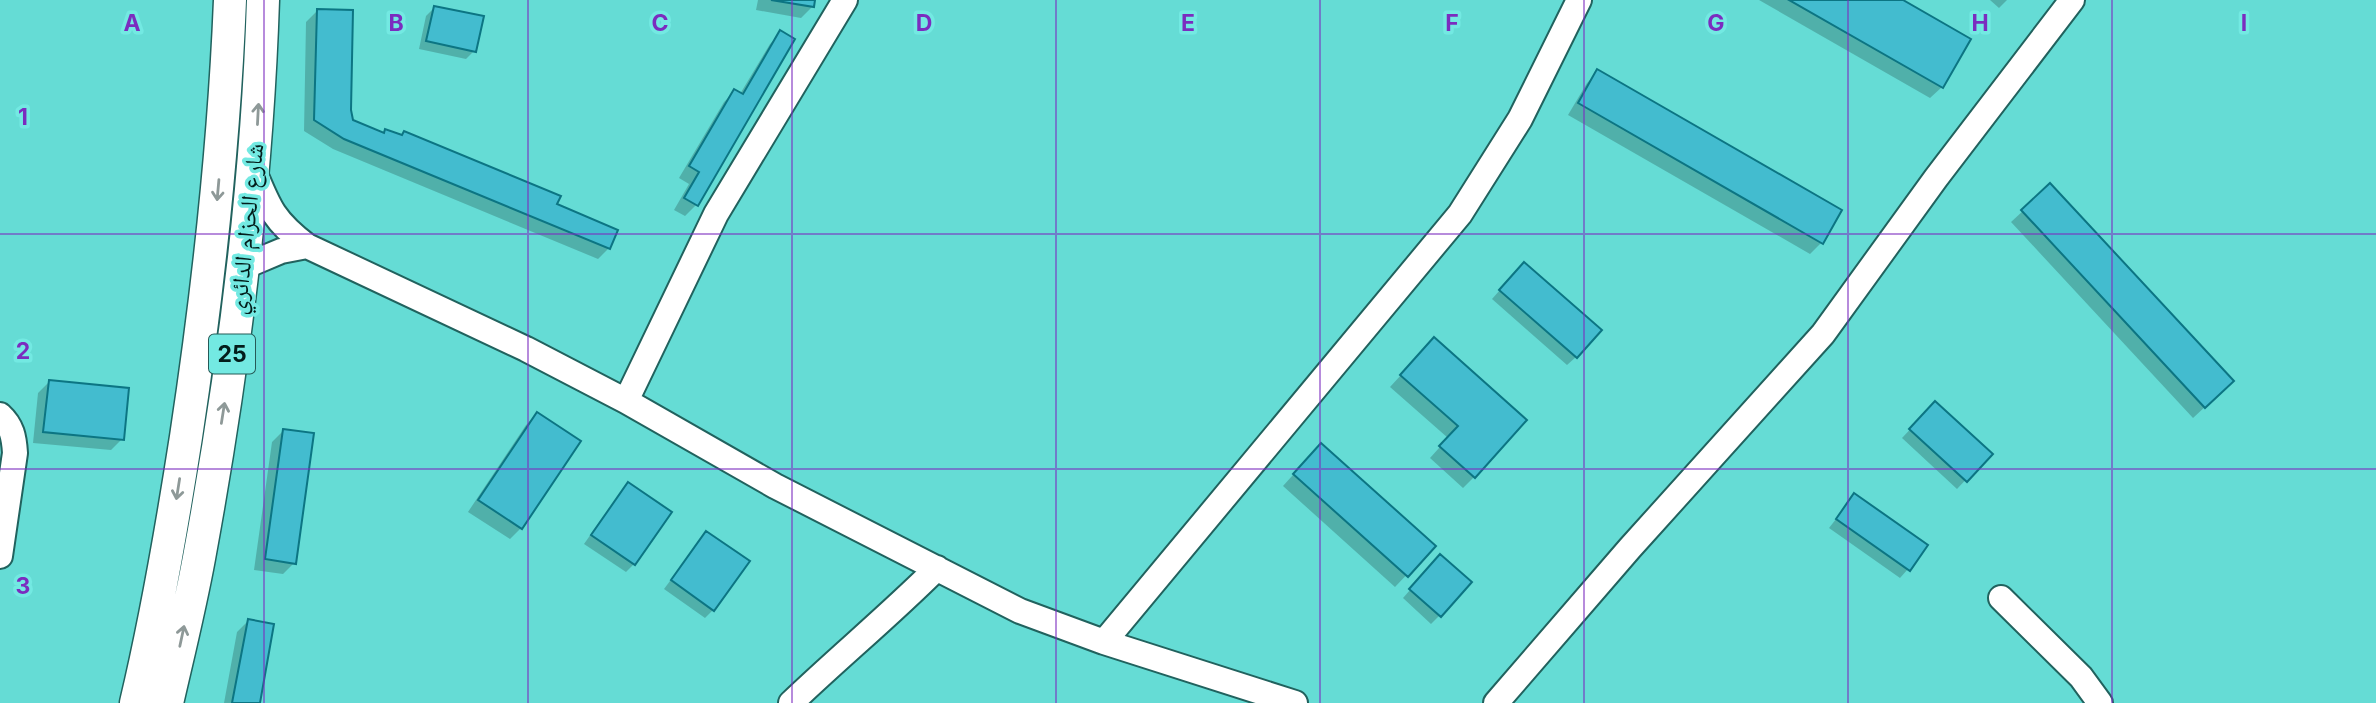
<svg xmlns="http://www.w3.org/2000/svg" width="2376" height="703" viewBox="0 0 2376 703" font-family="Inter,'Noto Naskh Arabic',sans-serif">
<rect width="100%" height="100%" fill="#65dcd5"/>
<!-- shadow -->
<path fill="#0003" d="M758,0H813L812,7L801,18L756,10Z
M1759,0H1899L1969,40L1942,87L1930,98Z
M1990,0H2007L1999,8Z
M434,8L474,51L466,59L419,49L426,16Z
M317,11L352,121L382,134L386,131L555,205L609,248L598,259L333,149L304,131L306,22Z
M781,33L696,205L685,216L674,210L689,184L679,178L724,102L735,91L740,94L770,44Z
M1598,72L1821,243L1810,254L1568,115L1587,83Z
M2050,186L2221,392L2193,418L2011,222Z
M1515,273L1576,357L1567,365L1492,299Z
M1434,339L1474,477L1463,488L1430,458L1448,438L1390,387Z
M49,382L122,439L111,450L33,443L38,393Z
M1935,403L1990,454L1957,489L1902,438Z
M537,414L579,442L521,528L510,539L468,512L526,425Z
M283,431L294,563L283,574L254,570L272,442Z
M1310,456L1433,547L1395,587L1283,486Z
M628,485L634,564L626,572L584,544L620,493Z
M1854,496L1908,569L1900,578L1829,528Z
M706,533L713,610L705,618L664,589Z
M1432,565L1439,616L1431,624L1403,598Z
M248,621L258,703H224L237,632Z"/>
<!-- building -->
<path fill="#43bccf" stroke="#0c7583" stroke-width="2" d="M771,0H815L814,7Z
M1789,0H1903L1971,39L1943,88Z
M434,6L484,16L476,52L426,41Z
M317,9L353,10L351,110L353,120L384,133L385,129L402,135L404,131L561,196L557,204L618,230L610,249L344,139L314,120Z
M780,30L795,39L698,206L684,198L699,172L689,166L734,89L743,94Z
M1597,69L1842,210L1823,244L1578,103Z
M2050,183L2234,381L2205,408L2021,210Z
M1524,262L1602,330L1577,358L1499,290Z
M1434,337L1527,420L1475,478L1439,446L1458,426L1400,375Z
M49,380L129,388L124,440L43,432Z
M1935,401L1993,454L1967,482L1909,429Z
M537,412L581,441L522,529L478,500Z
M283,429L314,433L296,564L265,559Z
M1321,443L1436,546L1408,577L1293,474Z
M628,482L672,512L635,565L591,535Z
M1854,493L1928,545L1910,571L1836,519Z
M706,531L750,561L714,611L671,580Z
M1440,554L1472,582L1441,617L1409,589Z
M248,619L274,624L260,703H232Z"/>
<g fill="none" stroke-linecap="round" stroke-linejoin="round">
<!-- minor casing -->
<g stroke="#21625e" stroke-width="28">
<path id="minor" d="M254,171C269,208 274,221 307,246L526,349L626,401L775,486L1020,611L1104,642L1295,703
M243,267L281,251L307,246
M626,401L716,214L845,0
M0,415C12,426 14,437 15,453L0,556
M2001,598L2081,677L2100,703
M1104,642L1460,214L1520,119L1579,0
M791,703C839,657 890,615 937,568
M1496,703L1630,548L1823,334L1936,178L2072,0"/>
</g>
<!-- major casing -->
<g stroke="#21625e" stroke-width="35">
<path id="major" d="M136,703C157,615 172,527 186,437C208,292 224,147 230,0
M167,703C178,655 190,607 199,558C233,374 257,187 263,0"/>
</g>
<!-- minor -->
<use href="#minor" stroke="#fff" stroke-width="24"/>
<!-- major -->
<use href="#major" stroke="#fff" stroke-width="32"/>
</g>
<!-- one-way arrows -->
<defs><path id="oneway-shaft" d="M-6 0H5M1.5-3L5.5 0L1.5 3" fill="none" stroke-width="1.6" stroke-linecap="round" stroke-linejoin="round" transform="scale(1.75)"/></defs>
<g stroke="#8e9998">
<use href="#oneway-shaft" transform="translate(258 114) rotate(-87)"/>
<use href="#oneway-shaft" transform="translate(218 190) rotate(95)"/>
<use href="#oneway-shaft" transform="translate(223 413) rotate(-81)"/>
<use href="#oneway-shaft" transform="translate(178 489) rotate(99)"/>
<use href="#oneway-shaft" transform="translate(182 636) rotate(-78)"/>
</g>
<!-- grid -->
<path fill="none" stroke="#7b2cbf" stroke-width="2" stroke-opacity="0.55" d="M264,0V703M528,0V703M792,0V703M1056,0V703M1320,0V703M1584,0V703M1848,0V703M2112,0V703M0,234H2376M0,469H2376"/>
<g text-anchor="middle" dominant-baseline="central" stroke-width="7" stroke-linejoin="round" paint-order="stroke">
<!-- shield labels -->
<rect fill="#73e9e2" stroke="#255a57" stroke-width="2" x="209" y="334.5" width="46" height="39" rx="5"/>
<g font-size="23" font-weight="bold" fill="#031d1b">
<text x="232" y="354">25</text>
</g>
<!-- street labels -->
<g font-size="24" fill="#031d1b" stroke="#73e9e2">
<text transform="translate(246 229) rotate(-84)">شارع الحزام الدائري</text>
</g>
</g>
<g font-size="23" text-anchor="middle" font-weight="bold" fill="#7b2cbf" stroke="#73e9e2" stroke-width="7" stroke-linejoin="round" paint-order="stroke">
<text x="132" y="31">A</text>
<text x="396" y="31">B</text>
<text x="660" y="31">C</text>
<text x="924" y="31">D</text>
<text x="1188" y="31">E</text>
<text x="1452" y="31">F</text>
<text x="1716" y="31">G</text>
<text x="1980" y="31">H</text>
<text x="2244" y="31">I</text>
<text x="23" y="125">1</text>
<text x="23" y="359">2</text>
<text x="23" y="594">3</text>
</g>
</svg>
